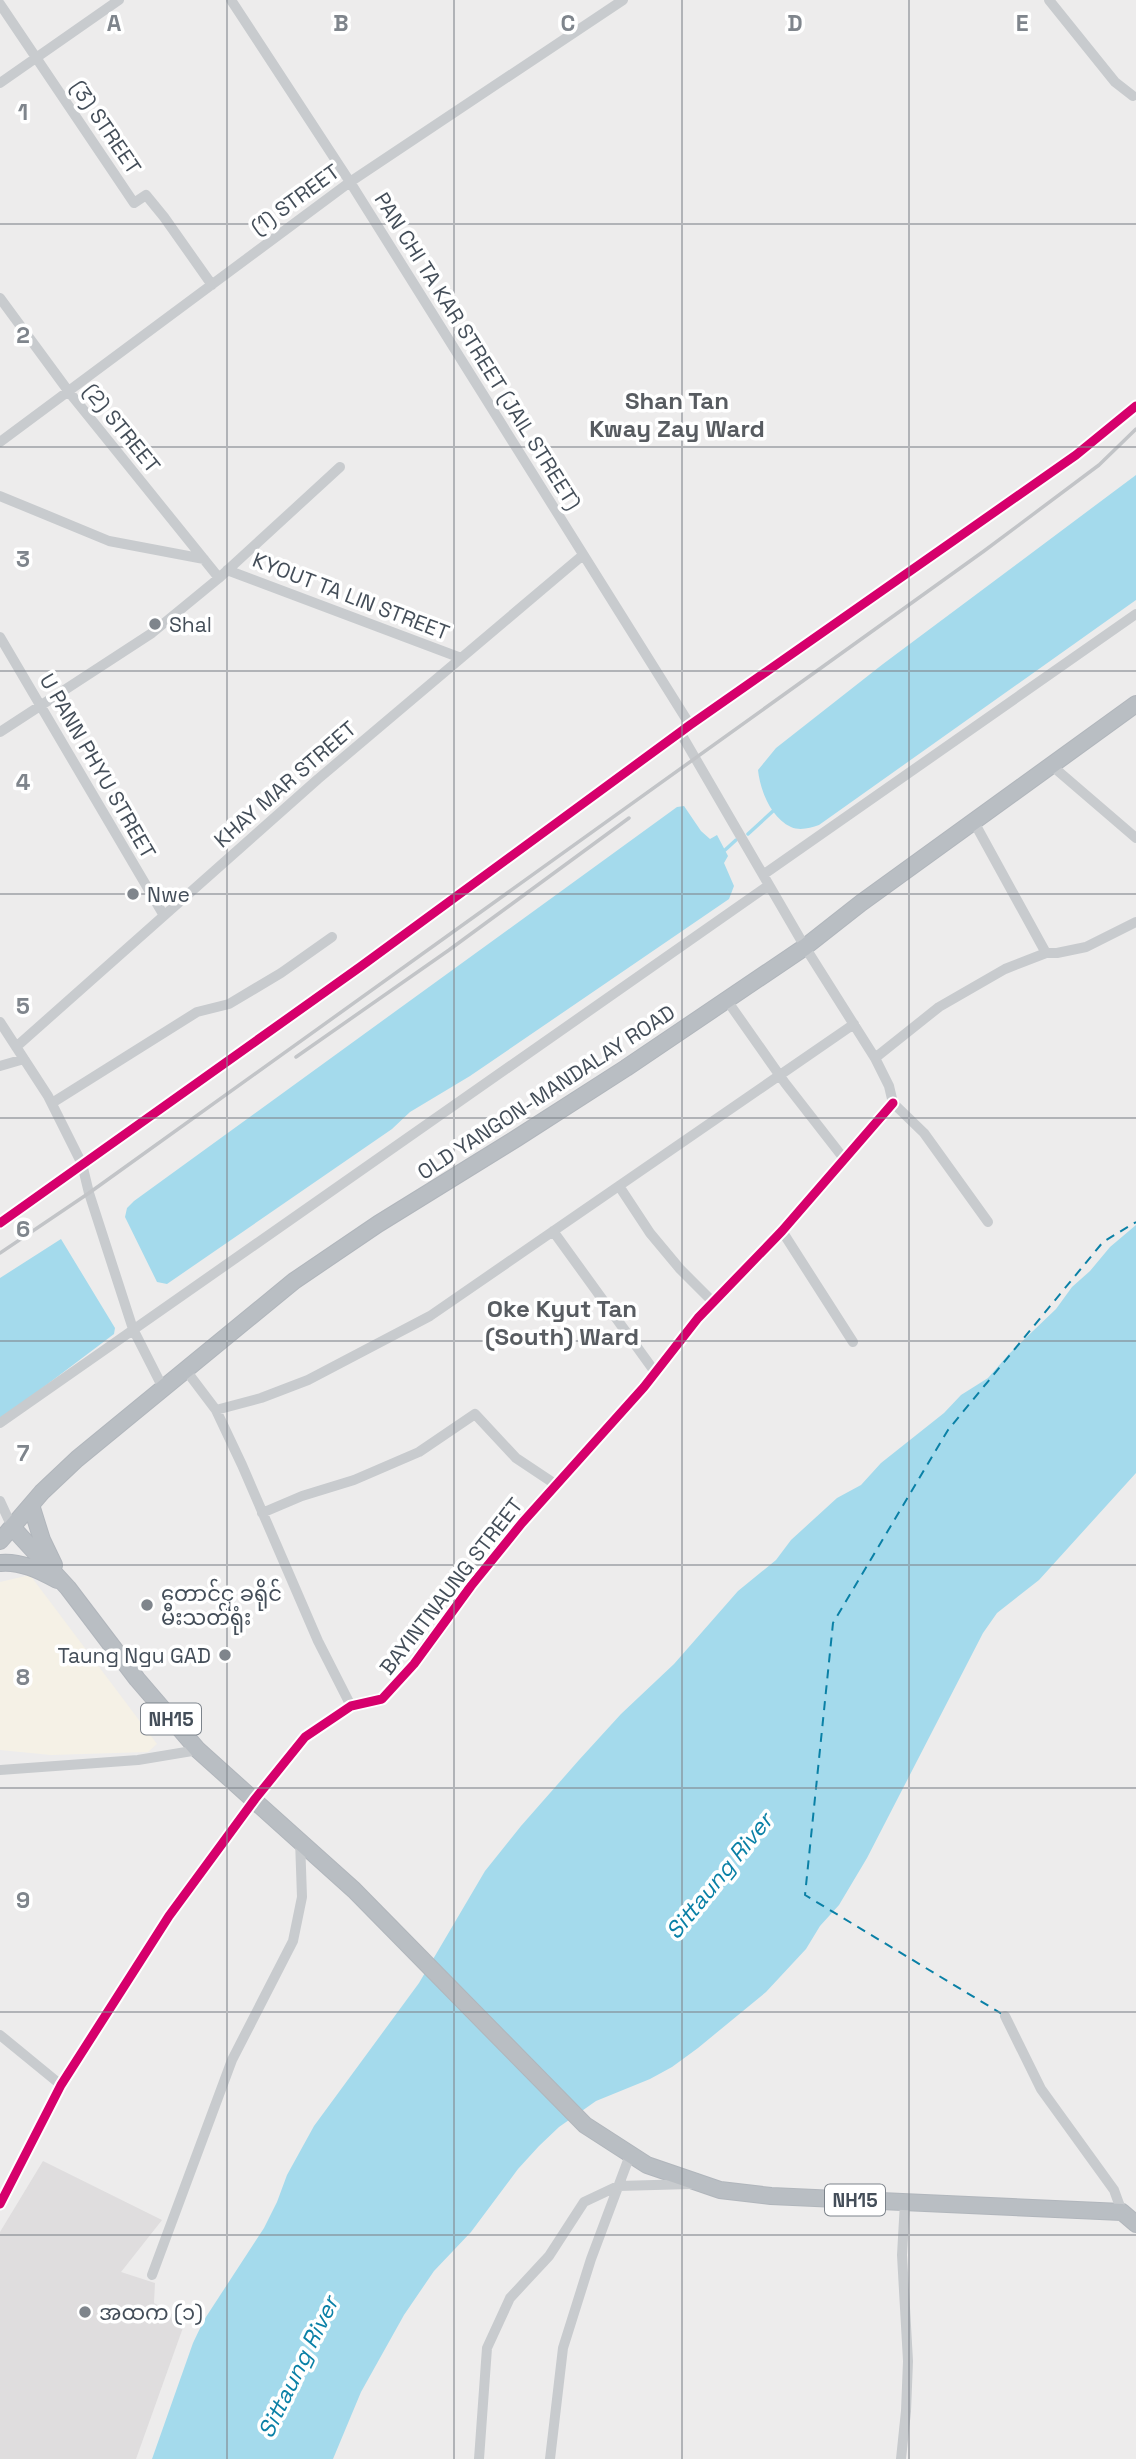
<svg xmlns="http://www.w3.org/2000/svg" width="1136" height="2459" viewBox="0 0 1136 2459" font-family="'Space Grotesk','Noto Sans Myanmar',sans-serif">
<rect width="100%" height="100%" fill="#edecec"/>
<!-- commercial -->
<path fill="#f5f1e6" d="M30,1575L157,1744L148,1752L51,1755L0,1750V1582Z"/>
<!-- education -->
<path fill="#dfddde" d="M43,2161L162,2220L121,2272L155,2283L154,2303L185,2322L136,2459H0V2232Z"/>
<!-- water -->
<path fill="#a4daec" d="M1136,475V600L819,825C810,828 800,831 791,827C771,818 760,790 758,770L776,748L883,664Z
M684,806L701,831L710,839L717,835L728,856L724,863L734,886L729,899L470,1076L410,1112L392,1129L167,1284L157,1282L125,1217L127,1208L134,1201L677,807Z
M1136,1225V1473L1039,1580L997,1613L983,1633L867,1858L839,1905L820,1926L806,1949L766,1992L698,2048L672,2067L650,2079L596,2101L559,2127L539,2146L518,2169L471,2232L434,2271L404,2315L361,2392L333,2459H152L193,2343L204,2320L264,2228L277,2202L287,2175L314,2126L419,1983L485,1871L521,1826L579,1760L621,1714L674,1664L738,1591L776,1560L791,1540L837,1498L861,1485L881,1463L944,1413L961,1395L988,1378L1009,1354L1056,1309L1072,1287L1090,1271L1110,1247Z
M61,1239L115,1328L114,1334L0,1420V1278Z"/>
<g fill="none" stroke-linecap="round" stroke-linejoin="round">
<!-- stream -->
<path stroke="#a4daec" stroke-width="3.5" d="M748,834L773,811
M725,850L736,840"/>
<!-- ferry -->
<path stroke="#0a80a6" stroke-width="2" stroke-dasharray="9 7" stroke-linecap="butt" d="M1002,2014L805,1895L833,1623L948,1430L1103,1242L1136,1222"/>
<!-- highway casing -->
<g stroke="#b1b6bc" stroke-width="18">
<path id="highway" d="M31,1505L42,1540L54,1565
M12,1527L68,1588L137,1679L198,1750L354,1890L585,2125L647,2165L720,2190L771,2196L1122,2212L1136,2224
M0,1541L42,1492L77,1459L294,1281L378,1224L517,1138L626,1068L805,947L861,903L1136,704
M0,1563C20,1561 39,1570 57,1580"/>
</g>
<!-- minor -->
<path stroke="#c8cbce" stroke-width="10" d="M231,0L350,182L690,725
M1049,0L1115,82L1133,96
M0,4L134,203L146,195L164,217L212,285
M0,83L119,0
M0,298L69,392L219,578
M0,442L350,182L623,0
M0,496L109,541L204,559
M227,570L461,658
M0,637L163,914
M0,732L152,633L219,578L340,467
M680,732L805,947L875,1058L889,1086L893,1103L924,1133L988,1222
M1051,765L1136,838
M974,822L1046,953
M763,875L1136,614
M726,999L785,1083L845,1160
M0,1022L48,1096L82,1164L89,1193L133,1329L163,1388
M16,1047L318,779L583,555
M875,1058L939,1007L1005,969L1046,953H1057L1086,947L1136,922
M0,1066L24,1059
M52,1103L197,1012L229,1004L281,973L332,937
M619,1186L650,1233L680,1269L713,1302
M0,1223L360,967L690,725L1076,455L1136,406
M553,1231L655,1372
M782,1231L853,1342
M185,1369L216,1410L242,1465L318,1641L351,1706
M216,1410L261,1398L308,1380L430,1316L854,1024
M0,1423L769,885
M0,1501L12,1527
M262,1513L302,1496L354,1480L419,1452L475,1414L516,1458L555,1484
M0,1770L138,1760L198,1750
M1005,2016L1041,2089L1114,2190L1122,2212
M0,2035L61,2085
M0,2204L61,2085L169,1916L255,1799L305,1737L351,1706L382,1699L414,1664L471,1586L522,1523L644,1387L698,1318L782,1231L893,1103
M152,2275L232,2060L293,1941L302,1897L300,1840
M479,2459L487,2348L510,2298L549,2256L584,2202L618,2186L691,2184
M550,2459L563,2348L591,2259L630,2155
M901,2459L906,2411L908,2361L902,2255L905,2202"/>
<!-- highway -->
<use href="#highway" stroke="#b9bec3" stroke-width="16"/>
<!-- rail -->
<path stroke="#c2c4c7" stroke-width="3.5" d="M296,1057L449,950L629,818
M0,1253L89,1193L984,551L1099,465L1136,429"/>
<!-- cycleway casing -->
<g stroke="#fff" stroke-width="13">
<path id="cycleway" d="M0,1223L360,967L690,725L1076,455L1136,406
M0,2204L61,2085L169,1916L255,1799L305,1737L351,1706L382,1699L414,1664L471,1586L522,1523L644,1387L698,1318L782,1231L893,1103"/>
</g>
<!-- cycleway -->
<use href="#cycleway" stroke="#d6006c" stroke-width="9"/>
</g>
<!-- grid -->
<path fill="none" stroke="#7f858c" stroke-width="2" stroke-opacity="0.55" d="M227,0V2459M454,0V2459M682,0V2459M909,0V2459M0,224H1136M0,447H1136M0,671H1136M0,894H1136M0,1118H1136M0,1341H1136M0,1565H1136M0,1788H1136M0,2012H1136M0,2235H1136"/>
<!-- markers -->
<g fill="#7f858c" stroke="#fff" stroke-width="2.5">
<circle cx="155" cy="624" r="7"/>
<circle cx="133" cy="894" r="7"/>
<circle cx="147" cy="1605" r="7"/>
<circle cx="225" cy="1655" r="7"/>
<circle cx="85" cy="2312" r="7"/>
</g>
<g text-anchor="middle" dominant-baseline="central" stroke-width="7" stroke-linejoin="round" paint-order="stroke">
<!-- shield labels -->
<g fill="#fff" stroke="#7c838b" stroke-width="2">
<rect x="141" y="1703.5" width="60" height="31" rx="5"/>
<rect x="825" y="2184.5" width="60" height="31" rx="5"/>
</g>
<g font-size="19" font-weight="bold" fill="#444e59">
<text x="171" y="1719">NH15</text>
<text x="855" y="2200">NH15</text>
</g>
<!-- street labels -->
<g font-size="21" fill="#444e59" stroke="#fff">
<text transform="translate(106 127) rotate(56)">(3) STREET</text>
<text transform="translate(295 199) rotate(-36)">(1) STREET</text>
<text transform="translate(478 351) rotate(58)">PAN CHI TA KAR STREET (JAIL STREET)</text>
<text transform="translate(122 428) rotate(51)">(2) STREET</text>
<text transform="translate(351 596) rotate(21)">KYOUT TA LIN STREET</text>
<text transform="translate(98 766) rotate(60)">U PANN PHYU STREET</text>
<text transform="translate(285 784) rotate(-41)">KHAY MAR STREET</text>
<text transform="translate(546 1092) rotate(-33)">OLD YANGON-MANDALAY ROAD</text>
<text transform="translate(451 1586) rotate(-52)">BAYINTNAUNG STREET</text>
</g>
<!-- poi labels -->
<g font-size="21" fill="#444e59" stroke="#fff" text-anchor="start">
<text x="169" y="624">Shal</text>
<text x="147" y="894">Nwe</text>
<text x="161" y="1593">တောင်ငူ ခရိုင်<tspan x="161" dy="24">မီးသတ်ရုံး</tspan></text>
<text x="211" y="1655" text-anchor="end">Taung Ngu GAD</text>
<text x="99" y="2312">အထက (၁)</text>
</g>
<!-- water labels -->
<g font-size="23" font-style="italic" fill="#0a80a6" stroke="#fff">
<text transform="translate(719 1876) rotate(-51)">Sittaung River</text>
<text transform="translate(298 2367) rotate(-64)">Sittaung River</text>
</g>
<!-- quarter labels -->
<g font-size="24" font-weight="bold" fill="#585c61" stroke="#fff">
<text x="677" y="400">Shan Tan<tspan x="677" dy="28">Kway Zay Ward</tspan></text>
<text x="562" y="1308">Oke Kyut Tan<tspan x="562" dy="28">(South) Ward</tspan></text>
</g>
</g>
<g font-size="23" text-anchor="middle" font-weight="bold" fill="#7f858c" stroke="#fff" stroke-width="7" stroke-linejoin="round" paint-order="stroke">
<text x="114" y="31">A</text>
<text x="341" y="31">B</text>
<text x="568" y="31">C</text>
<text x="795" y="31">D</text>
<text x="1022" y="31">E</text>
<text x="23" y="120">1</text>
<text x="23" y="343">2</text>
<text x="23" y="567">3</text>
<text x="23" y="790">4</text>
<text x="23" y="1014">5</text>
<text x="23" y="1237">6</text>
<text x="23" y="1461">7</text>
<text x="23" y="1685">8</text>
<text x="23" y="1908">9</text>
</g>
</svg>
